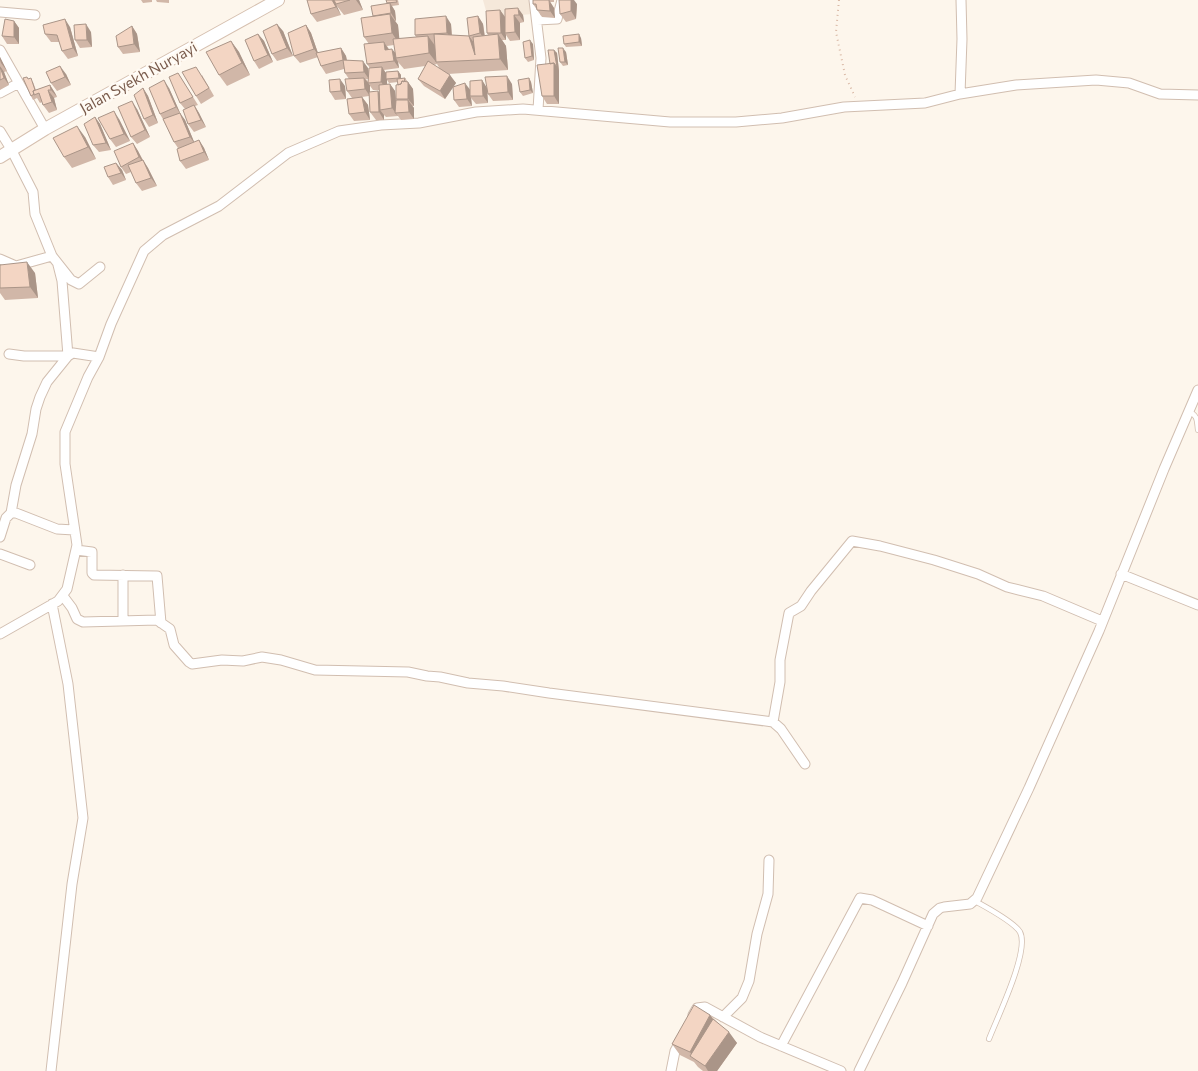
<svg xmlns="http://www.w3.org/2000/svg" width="1198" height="1071" viewBox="0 0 1198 1071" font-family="Commissioner,sans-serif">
<rect width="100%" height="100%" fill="#fdf6ec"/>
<!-- residential -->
<path fill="#f5e8da" d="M483,0H531L532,14L488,18Z"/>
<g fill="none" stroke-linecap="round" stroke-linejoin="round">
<!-- service casing -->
<g stroke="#d1beb0" stroke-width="6">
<path id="service" d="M1188,412C1198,414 1197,422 1198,430
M975,901C986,907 1014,922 1020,932C1030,951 997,1018 989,1039"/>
</g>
<!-- minor casing -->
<g stroke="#d1beb0" stroke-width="11">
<path id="minor" d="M534,0L541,58L538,110
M0,12L35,15
M537,20L557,19L562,0
M0,50L45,129
M0,93L19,83
M960,94L962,39L961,0
M0,131L11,149L33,192L35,214L52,256L71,280L79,284L100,267
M0,259L16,266L52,256
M9,354L24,356H68L73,353L99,357
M11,513H16L57,529L74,530
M0,537L6,518L11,513L16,485L32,434L36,409L40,397L47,382L68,356L62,281L58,265
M76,550L92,552V573L94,575L157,576L161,623
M0,554L30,565
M1121,574L1198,605
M63,596L72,608L77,619L83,622L157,620L170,629L174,645L189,662L192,664L222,660L243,661L262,657L281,660L315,670L408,672L427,676L440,677L468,683L503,686L549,693L773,722L781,729L805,764
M123,621V575
M0,634L58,601L67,589L77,545L65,464V432L88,377L99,357L111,324L144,251L163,235L219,206L288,153L339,131L381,125L419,123L476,112L523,109L670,122H736L782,118L844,107L925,103L960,94L1016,85L1096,80L1129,83L1160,94L1198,95
M773,722L780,682V660L789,613L801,606L811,591L852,541L880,546L934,560L978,574L1007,587L1043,596L1102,621
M693,1015L697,1008L705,1007L760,1037L841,1071
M723,1017L742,998L749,981L757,934L768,894L769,860
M781,1046L860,898L872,900L928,926
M51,1071L72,884L83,818L68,684L52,604
M671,1071L675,1051L681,1040
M859,1071L902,983L933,914L940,908L944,907L970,904L977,898L1029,788L1099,631L1164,469L1198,390"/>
</g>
<!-- secondary casing -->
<g stroke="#d6c0b0" stroke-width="14">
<path id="secondary" d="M0,157L45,129L278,0"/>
</g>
<!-- path -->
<path stroke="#d9b8a5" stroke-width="2" stroke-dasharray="1 4" stroke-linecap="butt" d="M839,0L836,32L845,75L855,97"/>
<!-- service -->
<use href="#service" stroke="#fff" stroke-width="4.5"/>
<!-- minor -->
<use href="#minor" stroke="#fff" stroke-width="9"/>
<!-- secondary -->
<use href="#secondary" stroke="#fff" stroke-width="12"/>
</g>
<!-- wall -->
<path fill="#d1b7a8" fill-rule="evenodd" d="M141,0H152V2L143,3Z
M156,0H169V3L157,2Z
M334,0H359L363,10L344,15L336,5L341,15L317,22L311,14Z
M386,0H398L399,5L392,6L395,11L396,21H395L398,25L399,39L416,37L415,35L451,24L452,35L469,36L478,16L483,24L485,36L488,35L487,33L500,10L505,17V9L523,15L524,22L520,23V40L510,41L506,35V40H502L506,46L508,70L448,74L456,83L445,99L424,86L418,79L425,66L404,69L398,62L399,68L384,70L386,73L398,71L401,75V78H405L413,89L414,106H412L414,108V119L401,120L398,116L386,117L384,115V120H376L370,112L369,96L362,97L368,105L370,120L354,121L349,114L352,98L347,91L349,79L345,73L344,69L326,74L321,66L318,57L300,63L294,56L306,25L311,33L318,53L341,48L346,56L347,60L368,68L369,72L370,68L367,64L369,44L364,37L373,16L388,4ZM394,45L395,53L389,49L387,46ZM437,64L440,69L434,65ZM366,79H368V83L373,90H379V93L370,92V85ZM387,80L389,83L398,82V85L396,99L397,100H396L395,91L390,84H387Z
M533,0H554V2H550L554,8L555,18L542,17L533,4Z
M577,4L576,19L566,22L560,14Z
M14,21L19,28V44H7L2,36Z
M132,26L137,34L140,52L123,54L118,47Z
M70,27L78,56L68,59L62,51L60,42H51L45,34Z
M283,31L293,56L277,61L272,54Z
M91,32L92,47L80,48L75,40Z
M258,34L264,41L273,62L259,69L254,61Z
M581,38L582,46L566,47L564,44Z
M231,41L239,52L250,75L227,86L219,75Z
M533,44L534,60L528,62L525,58Z
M554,50L557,53L559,71V104H547L542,96L550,64Z
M566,52L568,65L563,66L560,62Z
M0,57L7,71L4,72L9,85L0,90Z
M178,73L198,105L195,106L199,113L206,127L194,132L188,124L185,109L180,103Z
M66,74L71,85L57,91L51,83Z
M202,75L214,96L201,104L196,96Z
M529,78L531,82L533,93L523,96L520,92Z
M29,79L33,82L36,90L50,85L55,93L57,97L54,98L57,110L49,113L43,105L42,102L40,103L37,98L33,100L31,96Z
M482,80L486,87L512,84L513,100L493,101L488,94L487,91L488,103L476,104L471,98L472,106L459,107L454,100L470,90Z
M345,86L346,99L335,100L330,92Z
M143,88L148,96L158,123L149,127L144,119Z
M169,88L181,115L185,120L194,142L199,140L204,148L209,160L186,169L180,161L178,148L174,142L164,121L160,114Z
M137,109L150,137L137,144L131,137Z
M95,117L100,124L111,150L99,152L93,145Z
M119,119L130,141L116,147L110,139Z
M85,137L96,159L72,168L64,157Z
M133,143L138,151L143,160L148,168L157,186L142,191L136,183L131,172L126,174L121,167Z
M116,163L122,170L126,180L113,185L108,177Z
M0,265L35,273L38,298L5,300L0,293Z
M710,1015L737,1043L717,1071H703L698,1067L694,1062L680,1055L672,1044Z"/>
<!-- shaded-wall -->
<path fill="#aa9588" d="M332,0H334L341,15L336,7Z
M356,0H359L363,10Z
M549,0L554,8L555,18L550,11Z
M571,0H574L577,4L576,19L571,11Z
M390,3L395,11L396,21L391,13Z
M518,8L523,15L524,22L519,15Z
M500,10L505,17V33L506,35V40L501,33Z
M390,14L398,25L400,45L392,33Z
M514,15L520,23V40L515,32Z
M446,16L451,24L452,41L447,33Z
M478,16L483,24L485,40L480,33Z
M65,19L70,27L78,56L73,48Z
M14,21L19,28V44L14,37Z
M86,24L91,32L92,47L87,40Z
M277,24L283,31L293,56L287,48Z
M306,25L311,33L319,56L314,49Z
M132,26L137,34L140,52L134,44Z
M258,34L264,41L273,62L268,55Z
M498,34L506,46L508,70L500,59Z
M579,34L581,38L582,46L579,42Z
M428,36L436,47V62L429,53Z
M469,36L477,47L475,55Z
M530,40L533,44L534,60L532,56Z
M231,41L239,52L250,75L242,63Z
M384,42L389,50H385Z
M341,48L346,56L348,68L343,60Z
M563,48L566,52L568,65L565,62Z
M392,49L398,56L396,58L398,62L399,68L394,61Z
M554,50L557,53L559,71V104L554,96Z
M0,57L7,71L1,63L0,60Z
M363,61L368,68L369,79L364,72Z
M0,66L4,72L9,85L4,78Z
M60,66L66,74L71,85L65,77Z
M382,67L387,75V90L381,82Z
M398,71L401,75V81L399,78Z
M450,75L456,83L445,99L440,91Z
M507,76L512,84L513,100L508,92Z
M364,78L370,85V96L365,89Z
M529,78L531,82L533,93L530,90Z
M340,79L345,86L346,99L341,91Z
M164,80L169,88L181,115L176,107Z
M482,80L487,88L488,103L483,96Z
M408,82L413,89L414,106L408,99Z
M465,83L471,91L470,96L471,98L472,106L467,99Z
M390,84L395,91L397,112L395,113L398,116L392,108Z
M50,85L55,93L57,97L51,90Z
M143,88L148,96L158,123L153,115Z
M48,90L54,98L57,110L52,102Z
M378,91L383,99L380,110L384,115V120L379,112Z
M362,97L368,105L370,120L365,112Z
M408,100L414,108V119L409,112Z
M132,101L137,109L150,137L145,130Z
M194,105L199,113L206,127L201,120Z
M114,111L119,119L130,141L124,134Z
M180,113L185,120L195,144L190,137Z
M95,117L100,124L111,150L106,143Z
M77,126L85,137L96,159L88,147Z
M199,140L204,148L209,160L204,152Z
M133,143L138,151L145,165L139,157Z
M143,160L148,168L157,186L151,178Z
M116,163L122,170L126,180L121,173Z
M27,262L35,273L38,298L30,287Z
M710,1015L718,1026L694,1059L690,1052Z
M729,1032L737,1043L717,1071H708L705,1066Z"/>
<!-- building -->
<path fill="#f3d5c3" stroke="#aa9588" d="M307,0H332L336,7L311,14Z
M334,0H350L336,4Z
M386,0H396L397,2L387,3Z
M533,0H549L550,11L537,10L536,4H533Z
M559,0H571V11L560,14Z
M390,3L391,13L373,16L371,6Z
M518,8L519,15H514L515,32L505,33V9Z
M500,10L501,33H487L486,11Z
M390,14L392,33L364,37L361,18Z
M446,16L447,33L415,35V19Z
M478,16L480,33L469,36L467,18Z
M5,19L14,21V37L2,36Z
M65,19L73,48L62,51L57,35L45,34L43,25Z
M86,24L87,40H75L74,25Z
M277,24L287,48L272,54L263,31Z
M306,25L314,49L294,56L288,33Z
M132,26L134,44L118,47L116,36Z
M258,34L268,55L254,61L245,40Z
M434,34L469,36L475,55L473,37L498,34L500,59L436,62Z
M579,34V42L564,44L563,36Z
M428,36L429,53L396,58L393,39Z
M530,40L532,56L525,58L523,42Z
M231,41L242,63L219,75L206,52Z
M384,42L385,50L392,49L394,61L367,64L364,44Z
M341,48L343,60L321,66L316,53Z
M558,48H563L565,62H560Z
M548,50H554L557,67L554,63L550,64Z
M343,60L363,61L364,72L345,73Z
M428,61L450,75L440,91L418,79Z
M554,63V96H542L537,65Z
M60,66L65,77L51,83L46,72Z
M0,67L4,78L0,80Z
M196,67L209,88L196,96L182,72Z
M382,67L381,82L368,83L369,68Z
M398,71L399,78L386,79V72Z
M178,73L193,97L180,103L169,77Z
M507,76L508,92L488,94L485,77Z
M27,77L28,79L31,78L35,90L33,91L34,94L31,96L23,78Z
M364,78L365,89L347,91L345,79Z
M405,78L404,82L402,81L401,84L398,85L397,79Z
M529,78L530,90L520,92L518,80Z
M340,79L341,91L330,92L329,80Z
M164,80L176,107L160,114L149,88Z
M482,80L483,96H470V81Z
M402,81L408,82V99H396V85L401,84Z
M465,83L467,99L454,100L453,87Z
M390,84L392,108L380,110L379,85Z
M50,85L51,90H48L52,102L43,105L39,93L34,95L33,91Z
M143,88L153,115L144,119L134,95Z
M378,91L379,112H370L369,92Z
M362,97L365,112L349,114L347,99Z
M396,100H408L409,112L395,113Z
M132,101L145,130L131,137L118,107Z
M194,105L201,120L188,124L183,110Z
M114,111L124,134L110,139L98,118Z
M180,113L190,137L174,142L163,119Z
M95,117L106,143L93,145L84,124Z
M77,126L88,147L64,157L53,138Z
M199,140L204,152L180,161L177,149Z
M133,143L139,157L121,167L114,151Z
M143,160L151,178L136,183L128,165Z
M116,163L121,173L108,177L104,167Z
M27,262L30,287L0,288V265Z
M694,1005L710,1015L690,1052L672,1044Z
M713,1019L729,1032L705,1066L690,1056Z"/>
<g text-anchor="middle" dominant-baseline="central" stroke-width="4.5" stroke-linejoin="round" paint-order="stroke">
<!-- street labels -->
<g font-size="15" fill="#7a5c4d" stroke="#fffaf3">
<text transform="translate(138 77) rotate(-29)">Jalan Syekh Nuryayi</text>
</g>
</g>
</svg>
